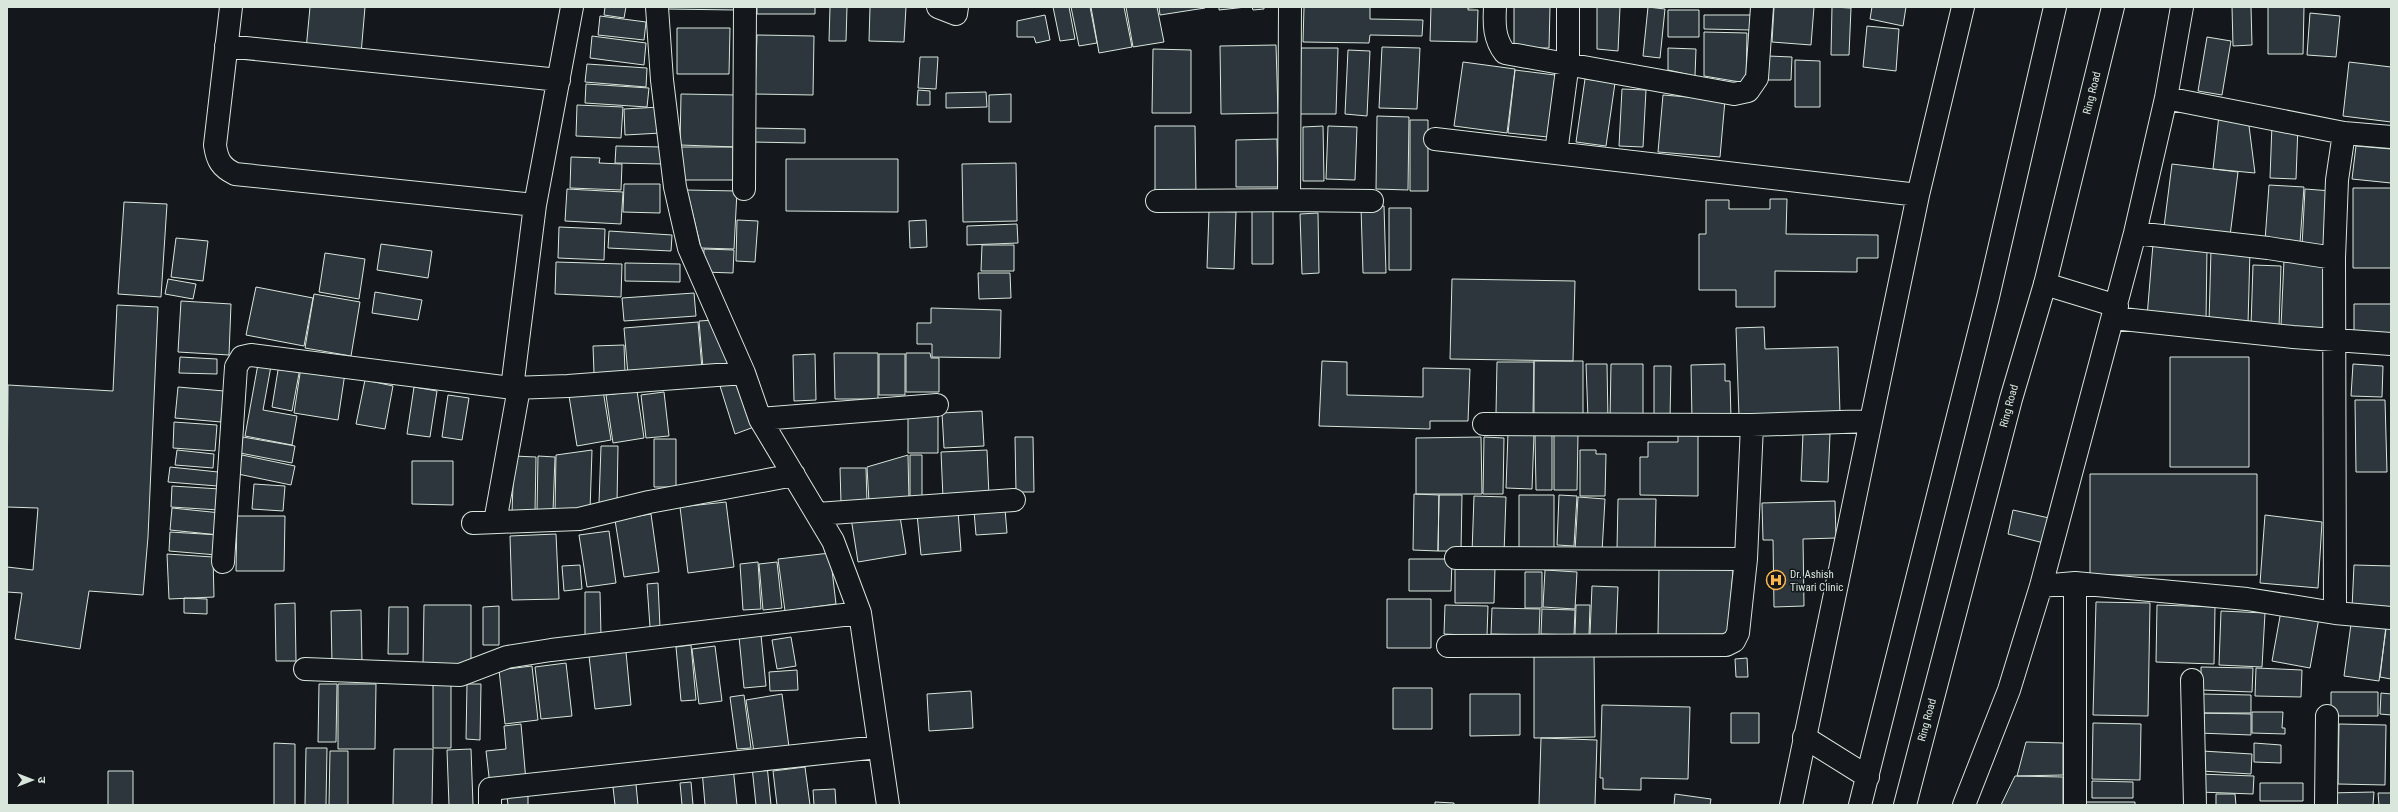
<svg xmlns="http://www.w3.org/2000/svg" width="2398" height="812" viewBox="0 0 2398 812" font-family="'Roboto Condensed','Noto Sans Devanagari',sans-serif">
<rect width="100%" height="100%" fill="#14181c"/>
<!-- building -->
<path fill="#2c363c" stroke="#d8e6dc" d="M310,7H365L361,54L306,50Z
M605,7H626L624,18L604,15Z
M667,7H735V10L667,9Z
M757,7H815V14H757Z
M830,7H847L846,41H829Z
M870,7H906L904,42L869,41Z
M1053,7H1069L1075,39L1060,41Z
M1071,7H1090L1097,43L1079,46Z
M1091,7H1124L1132,47L1099,53Z
M1126,7H1157L1164,42L1133,47Z
M1159,7H1205V8L1160,15Z
M1219,7H1246L1219,10Z
M1252,7H1264V9L1253,10Z
M1304,7H1370V19L1423,20L1422,36L1370,35L1369,43L1303,42Z
M1431,7H1484L1468,8V10H1478L1477,42L1430,41Z
M1514,7H1550L1549,48H1514Z
M1597,7H1620L1618,51L1597,49Z
M1648,7L1665,9L1660,58L1643,56Z
M1774,7H1814L1811,45L1772,42Z
M1832,7L1851,8L1849,55H1831Z
M1872,7H1906L1903,26L1870,19Z
M2232,7H2251L2252,45L2233,46Z
M2268,7H2304L2303,54H2268Z
M1668,10H1699V37H1668Z
M2310,13L2340,16L2336,57L2307,55Z
M1045,15L1050,40L1036,43L1034,37H1017V21Z
M1704,15H1751V30L1704,29Z
M600,16L646,22L644,40L598,35Z
M1867,26L1899,29L1896,71L1863,67Z
M677,28H730L729,74H677Z
M1704,32L1747,33L1746,83L1704,76Z
M757,35L814,36L813,95L755,94Z
M592,36L646,43L644,65L590,58Z
M2207,37L2231,41L2222,95L2198,91Z
M1276,45L1278,113L1221,114L1220,46Z
M1382,47L1420,48L1417,109L1379,108Z
M1301,48H1338L1336,114H1300Z
M1668,48L1696,49L1695,76L1668,70Z
M1153,49L1191,50V113H1152Z
M1348,50L1370,51L1367,116L1345,114Z
M1768,56L1792,57L1791,80H1768Z
M920,57H938L936,89L918,88Z
M1795,60L1820,61V107H1795Z
M1463,62L1515,69L1507,133L1454,126Z
M2349,62L2391,67V122L2343,116Z
M587,64L647,68L646,87L585,82Z
M1515,70L1555,75L1548,137L1508,133Z
M1585,79L1615,83L1606,146L1576,142Z
M586,84L649,88L647,107L585,103Z
M1622,89L1646,90L1643,147L1619,146Z
M918,90L930,91V105H917Z
M986,92L987,107L946,108V93Z
M681,94L737,95L736,147L680,145Z
M1011,94V122H989V95Z
M1663,95L1725,100L1720,157L1658,152Z
M577,105L623,107L621,138L576,136Z
M660,107L661,133L625,135L624,109Z
M2219,115L2248,118L2255,173L2213,169Z
M1377,116L1409,117L1408,190L1376,189Z
M1410,120H1428V191H1410Z
M2272,124L2298,125L2296,179L2270,178Z
M1155,126H1195L1196,195H1155Z
M1323,126L1324,181H1303V127Z
M1328,126L1357,127L1355,180L1326,179Z
M752,128L805,129V143L752,142Z
M1277,139L1278,187H1236V140Z
M616,146L662,147V164L615,163Z
M2356,146L2391,149V183L2352,179Z
M678,147H733V180H678Z
M571,157L600,158L599,163L622,164L621,190L570,188Z
M786,159H898V212L786,211Z
M1016,163L1017,221L963,222L962,164Z
M2172,164L2238,172L2230,236L2164,227Z
M624,184H660V213L623,212Z
M2269,185L2304,187L2300,243L2265,241Z
M2353,188H2391V268H2353Z
M567,189L623,192L621,224L565,221Z
M2305,189L2332,191L2329,248L2302,246Z
M687,190L737,191L734,249L701,248Z
M1770,199H1787L1786,234L1878,235V258H1857V272L1775,271V307H1736V290H1699V234H1706V200H1729V209H1770Z
M124,202L167,204L161,297L118,294Z
M1384,206L1386,273H1363L1361,207Z
M1252,208H1273V264H1252Z
M1389,208H1411V270H1389Z
M1209,211L1236,212L1234,269L1207,268Z
M1318,213L1319,273L1302,274L1300,214Z
M737,220L758,221L755,262L736,261Z
M926,220L927,247L910,248L909,221Z
M1017,224L1018,243L967,245V226Z
M559,227L605,229L604,260L558,258Z
M609,231L672,235L671,251L608,248Z
M176,238L208,241L203,281L171,277Z
M381,244L432,251L428,278L377,270Z
M2153,244L2207,248L2206,322L2147,317Z
M982,245H1014V271H981Z
M704,249L734,250L733,273L703,272Z
M2211,249L2250,250L2248,324L2209,323Z
M325,253L365,259L359,299L319,292Z
M2284,260L2330,262L2327,328L2281,326Z
M556,262L622,264L621,297L555,294Z
M625,263L680,264V282L625,281Z
M2253,265L2281,266L2279,327L2251,326Z
M978,273H1010L1011,298L979,299Z
M168,279L196,284L193,299L165,294Z
M1452,279L1575,281L1573,361L1450,359Z
M256,287L313,298L304,346L246,335Z
M375,292L422,300L418,320L372,313Z
M694,293L696,316L624,321L622,298Z
M314,294L360,302L351,356L305,348Z
M181,301L231,304L229,355L178,352Z
M2354,304H2391V335H2354Z
M117,305L158,307L148,537L143,595L89,591L80,649L15,639L22,593L7,592V567L33,570L38,508L7,507L8,385L113,391Z
M931,308L1001,310L1000,358L932,357V344H917V323H931Z
M715,320L731,366L703,368L699,321Z
M698,322L702,369L628,375L624,328Z
M1764,327L1765,349L1838,347L1840,414L1739,417L1736,328Z
M624,345L625,372L594,373L593,346Z
M834,353H878V399H835Z
M906,353H930L931,358H939V392H906Z
M815,354L816,400L794,401L793,355Z
M879,354H905V395H879Z
M180,357L217,359V374L179,373Z
M2170,357H2249V467H2170Z
M1322,361L1347,362V395L1423,397V368L1470,369L1468,421H1430V429L1319,426Z
M1534,361H1583V414H1534Z
M1497,362H1534L1533,414L1496,413Z
M258,364L271,366L263,410L297,416L292,445L245,436Z
M279,364L300,368L292,411L272,407Z
M1586,364H1607L1608,421L1588,418Z
M1611,364H1643V421L1610,420Z
M1725,364V381H1730L1731,419L1692,421L1691,365Z
M2353,364L2383,366L2382,397L2351,396Z
M1654,366H1671L1670,419L1654,418Z
M301,367L345,373L338,420L294,413Z
M365,380L393,386L385,429L356,424Z
M738,384L754,427L735,434L720,386Z
M178,387L224,391L221,422L175,418Z
M414,387L437,391L430,437L407,434Z
M603,390L611,440L577,446L569,396Z
M637,391L644,438L613,443L606,395Z
M664,392L669,436L646,438L641,395Z
M448,395L469,398L462,440L442,437Z
M2355,400H2385L2387,472H2356Z
M982,411L984,446L944,448L942,413Z
M908,415H938V453H908Z
M174,422L217,425L215,451L173,448Z
M1508,433L1534,434L1532,489L1506,488Z
M1803,433L1830,434L1828,482L1801,481Z
M1535,434H1552V490H1536Z
M1554,434H1578L1577,490H1554Z
M1678,435L1698,436V496L1640,495V457H1648V442H1678Z
M243,437L295,446L292,463L240,453Z
M1015,437H1033L1034,492H1016Z
M1481,437L1482,494H1416V438Z
M1484,437L1504,438L1503,494H1483Z
M654,439H676V487H654Z
M601,446H618L617,503H599Z
M177,450L214,454L213,468L175,465Z
M592,450L590,511L555,513L556,455Z
M987,450L989,496L943,498L941,452Z
M1580,450H1596V454H1606L1605,496H1580Z
M242,455L295,466L291,485L238,474Z
M908,455L909,501L869,502L867,467Z
M910,455H922V501H910Z
M514,456L536,457L535,513H512Z
M538,456L555,457L553,512H537Z
M412,461H453V505L412,504Z
M170,467L218,472L217,486L168,482Z
M840,468H866L867,503H841Z
M2090,474H2257V575H2090Z
M254,484L285,486L283,511L252,509Z
M172,486L220,489L219,510L171,507Z
M1414,494L1439,495L1438,551L1413,550Z
M1439,495H1462L1461,551H1438Z
M1519,495H1554V552L1519,551Z
M1559,495L1577,496L1574,546L1557,545Z
M1474,496L1506,497L1504,554L1472,553Z
M1578,497L1605,499L1602,552L1575,551Z
M1618,499H1656L1655,550L1617,549Z
M1835,501L1836,538L1803,539L1804,606L1774,607L1773,540H1763L1762,503Z
M726,502L734,567L688,573L680,507Z
M172,508L221,513L219,535L170,530Z
M1005,509L1007,533L976,535L974,511Z
M899,510L906,554L858,562L851,518Z
M2013,510L2049,518L2044,543L2008,534Z
M958,511L961,551L921,555L917,514Z
M651,514L659,572L624,577L615,520Z
M2265,515L2322,522L2318,588L2260,583Z
M237,516H285L284,571H236Z
M609,531L616,583L587,587L579,535Z
M170,532L219,535L217,555L169,551Z
M556,534L559,599L512,600L510,536Z
M830,553L836,604L785,611L778,559Z
M167,554L213,557L214,597L169,599Z
M1409,559H1452L1451,591H1409Z
M758,562L761,609L743,610L740,564Z
M777,562L782,608L763,610L759,564Z
M580,565L582,589L564,591L562,566Z
M2354,565L2391,566V610L2352,608Z
M1455,566L1495,567L1494,603H1455Z
M1659,567L1733,570L1728,634L1658,635Z
M1545,570L1577,572L1575,609L1543,607Z
M1525,572H1542V608H1525Z
M658,583L660,627H650L647,584Z
M1592,586L1618,587L1616,637L1590,635Z
M585,592H600L601,636H585Z
M184,598L207,599V614L184,613Z
M1387,599H1431V648H1387Z
M2096,602L2150,603L2148,716L2093,715Z
M295,603L296,661H276L275,604Z
M424,605H471V665H423Z
M1445,605L1488,606L1487,636L1444,634Z
M1576,605H1590L1589,635H1575Z
M2157,605L2215,607L2214,664L2156,662Z
M499,606V645H483V607Z
M389,607H408V654H388Z
M1492,608L1540,609L1539,635L1491,634Z
M1542,609L1575,610L1574,635L1541,634Z
M361,610L362,663L332,664L331,611Z
M2221,611L2265,613L2262,667L2219,665Z
M2281,611L2319,618L2310,668L2272,661Z
M2351,624L2386,629L2379,681L2344,676Z
M2386,626L2391,627V679L2380,677Z
M761,635L766,686L744,688L739,637Z
M791,637L796,666L777,669L772,640Z
M691,645L696,700L681,701L676,647Z
M715,646L722,701L699,704L692,649Z
M626,652L631,705L595,709L589,656Z
M1594,654L1595,737L1534,738V655Z
M1747,658L1748,677H1736L1735,659Z
M566,663L572,716L541,719L535,667Z
M532,666L538,720L505,724L499,670Z
M2201,667L2253,668L2252,692L2201,690Z
M2256,668L2302,670L2301,697L2255,696Z
M797,670L798,690L770,691L769,672Z
M433,682H451V748H433Z
M319,684H337L336,742H318Z
M338,684H376L375,749H338Z
M467,684H481L480,740L466,739Z
M1393,688H1432V729H1393Z
M971,691L973,728L929,731L927,694Z
M2331,692H2378V716H2331Z
M2381,693L2391,694V715L2380,714Z
M782,694L789,747L754,752L746,700Z
M1470,694H1520V735L1470,736Z
M2201,694L2251,695V713H2201Z
M744,695L751,748L737,749L730,697Z
M1602,705L1690,707L1688,779L1641,778V790L1603,789V778H1600Z
M2252,712H2283L2282,728H2285V734L2252,733Z
M1731,713H1759V743H1731Z
M2199,713L2251,714V735L2198,733Z
M2093,723L2141,724L2140,780L2092,779Z
M521,724L526,781L490,785L486,751L506,749L504,726Z
M2339,724L2386,725L2385,785L2338,784Z
M1541,738L1597,740L1595,805H1539Z
M2026,742L2063,743V775L2017,776Z
M274,743L295,744V805H274Z
M2254,743L2281,745V763L2254,762Z
M306,748H327L326,805H305Z
M394,749H433L432,805H393Z
M471,749L473,805H449L447,750Z
M330,751H348V805H329Z
M2202,751L2252,754L2251,774L2201,771Z
M767,765L771,805H756L752,767Z
M733,767L737,805H705L702,770Z
M805,767L810,805H777L773,771Z
M108,771H133V805H108Z
M2199,774L2254,776L2253,794L2199,792Z
M2015,776L2063,777V805H2001Z
M2092,781L2133,782V798H2092Z
M691,782L693,805H682L680,783Z
M2260,783H2303V801H2260Z
M636,784L638,805H615L613,787Z
M835,789L836,805H814L813,790Z
M2374,792L2373,805H2329V793Z
M2378,793H2391V805H2379Z
M1675,794L1711,799L1710,805H1674Z
M2216,794H2235L2236,805H2216Z
M528,795V805H508L507,796Z
M1435,802L1454,803V805H1435Z
M2084,802H2135V805H2084Z"/>
<g fill="none" stroke-linecap="round" stroke-linejoin="round">
<!-- minor casing -->
<g stroke="#d8e6dc" stroke-width="24">
<path id="minor" d="M231,7L215,145C217,160 221,167 235,174L535,205
M572,7L535,205L512,388L568,386L744,373
M657,7L662,80L675,187L689,248L744,373L760,419L833,541L860,613L888,805
M938,7L956,14L957,7
M1290,7L1289,200L1372,201
M1495,7C1494,24 1494,39 1505,53L1734,94L1748,91L1757,78L1762,7
M226,46L559,80
M2166,98L2344,133L2391,137
M1435,139L1918,195
M1556,153L1568,62V7
M744,189L745,7
M1157,201L1289,200
M2135,233L2268,248L2334,258
M2045,284L2117,306
M2113,318L2293,337L2391,344
M760,419L937,405
M1484,424L1752,425L1871,421
M817,514L1014,500
M495,522L519,388
M473,523L579,519L649,502L794,475
M1456,558L1746,559
M223,562L236,367L242,357L251,355L512,388
M2075,583V805
M2041,586L2075,583L2247,599L2335,613L2391,618
M2335,613L2334,258L2337,180L2344,133
M1448,646L1726,645L1734,641L1738,633L1746,559L1752,425
M305,669L460,675L507,657L551,650L860,613
M2192,680L2195,805
M490,805V789L878,747
M1791,805L1918,195L1963,7
M1964,805L2009,690L2041,586L2135,233L2166,98L2182,7
M2326,805L2327,716"/>
</g>
<!-- highway casing -->
<g stroke="#d8e6dc" stroke-width="24">
<path id="highway" d="M1804,737L1868,777
M1860,805L1988,297L2055,7
M1905,805L2011,399L2045,284L2113,7"/>
</g>
<!-- minor -->
<use href="#minor" stroke="#14181c" stroke-width="22"/>
<!-- highway -->
<use href="#highway" stroke="#14181c" stroke-width="22"/>
</g>
<!-- icons -->
<defs>
<g id="hospital-ring" transform="scale(1)"><circle r="9.5" fill="#14181c" stroke="#ffb74d" stroke-width="1.5"/><path d="M-5-5h3v3.5h4V-5h3V5h-3V1.5h-4V5h-3Z" fill="#ffb74d"/></g>
</defs>
<g fill-rule="evenodd">
<use href="#hospital-ring" x="1776" y="580"/>
</g>
<g text-anchor="middle" dominant-baseline="central" stroke-width="3" stroke-linejoin="round" paint-order="stroke">
<!-- street labels -->
<g font-size="11" fill="#d8e6dc" stroke="#14181c">
<text transform="translate(2092 93) rotate(-76)">Ring Road</text>
<text transform="translate(2009 406) rotate(-75)">Ring Road</text>
<text transform="translate(1927 720) rotate(-75)">Ring Road</text>
</g>
<!-- poi labels -->
<g font-size="11" fill="#d8e6dc" stroke="#14181c" text-anchor="start">
<text x="1790" y="574">Dr. Ashish<tspan x="1790" dy="13">Tiwari Clinic</tspan></text>
</g>
</g>
<!-- border -->
<rect width="2398" height="812" fill="none" stroke="#d8e6dc" stroke-width="16"/>
<!-- north arrow -->
<g transform="translate(32 780) rotate(90)" stroke="#14181c" stroke-width="3" paint-order="stroke">
<path d="M0-3L7 15L0 10L-7 15Z" fill="#d8e6dc"/>
<text y="-6" font-size="11" font-weight="bold" text-anchor="middle" fill="#d8e6dc">उ</text>
</g>
</svg>
